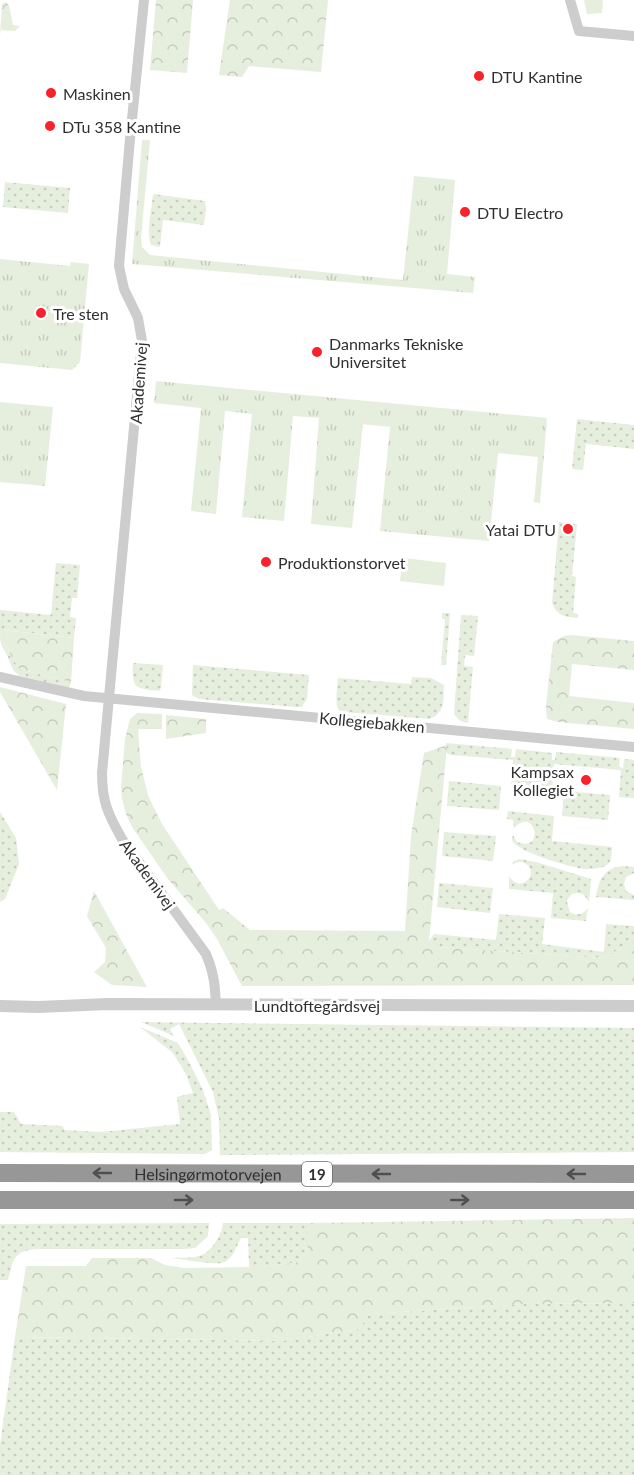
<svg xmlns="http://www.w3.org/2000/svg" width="634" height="1475" viewBox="0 0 634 1475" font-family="Lato,sans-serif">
<defs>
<pattern id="grass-dots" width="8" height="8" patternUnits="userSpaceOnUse" patternTransform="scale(1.5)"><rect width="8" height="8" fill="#e6eedd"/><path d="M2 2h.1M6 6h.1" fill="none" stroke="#c6ccbe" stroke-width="1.8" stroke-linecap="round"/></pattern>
<pattern id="forest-crowns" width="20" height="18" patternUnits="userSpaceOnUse" patternTransform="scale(1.5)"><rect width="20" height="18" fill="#e6eedd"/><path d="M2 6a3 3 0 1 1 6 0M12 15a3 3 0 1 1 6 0" fill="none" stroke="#c6ccbe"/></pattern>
<pattern id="park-tufts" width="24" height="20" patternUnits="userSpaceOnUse" patternTransform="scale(1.5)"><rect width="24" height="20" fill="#e6eedd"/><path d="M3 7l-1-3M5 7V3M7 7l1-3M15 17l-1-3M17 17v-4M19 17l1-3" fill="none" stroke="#c6ccbe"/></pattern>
</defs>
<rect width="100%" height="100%" fill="#fff"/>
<!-- grass -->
<path fill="url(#grass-dots)" d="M5,182L70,188L68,213L3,207Z
M153,194L205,201L206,209L204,225L163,220L160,247L151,245C146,233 152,208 153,194Z
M577,419L634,425V449L586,444L583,470L572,469Z
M559,522L577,524L572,576L576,577L573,613L578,614V618C565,617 557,616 552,603Z
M56,563L80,565L77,598H72L70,617L76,618L74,638L4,630L0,631V610L51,615Z
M442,613H450L446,665H441L445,619H442Z
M461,615L478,616L474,656L465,655L464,666L473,667L468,723C461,722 458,720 454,714Z
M0,636L19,669L71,682L69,688L20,676C11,670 11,664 7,655C3,647 0,645 0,636Z
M133,663L163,665L161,688L159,691C134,688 132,689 133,663Z
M193,665L309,675L307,698L302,707H296L199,699L193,696L192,694Z
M412,677L431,678L444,685C443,700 446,713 429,719L344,712C342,711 340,711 339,710C334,705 338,684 338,678L411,684Z
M446,743L512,749L511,757H515L516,749L552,753V760H555L556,752L620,758L619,766L623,769L624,759L634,760V798L619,797L621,770L554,764L552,790L511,787L513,760L451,755L445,752Z
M449,781L501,786L499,810L447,806Z
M564,791L610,795L608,820L562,816Z
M508,811L554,816L552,841L612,847C612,852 612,861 608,864C602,869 591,869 585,869C572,868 523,853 515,844C511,840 512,840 513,835L517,842C546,853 535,805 514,828L513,820L507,819Z
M0,812L16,838L19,864L5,899L0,902Z
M444,832L496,836L493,861L442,856Z
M519,859L536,862L591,879L589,902L584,895C576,891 569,893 567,902L570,912C576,916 583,915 588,908L586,921L551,918L553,893L509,889V876C521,895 540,873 526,864C521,860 516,862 512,865L513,862Z
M623,866L634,867V873L626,877L624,884L626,891L634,895V900L596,897C599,879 604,868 623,866Z
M439,883L493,888L490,913L437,907Z
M499,914L545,918L542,944L604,952L606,924L634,926V944H628L604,958L435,947L429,941L434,934L496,940Z
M141,1022L634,1028V1152L220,1155L219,1119L213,1092L179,1024L170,1029L174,1036Z
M140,1027L178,1043L189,1062L203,1090L211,1115L212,1150L205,1154L0,1152V1112H14L21,1124L63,1126L64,1130L101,1132L180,1124L177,1097L193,1093L186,1074L173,1053Z
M209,1223L208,1236L195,1248L185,1249H35C13,1252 13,1260 8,1280H0V1224Z
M223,1223H308V1246L299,1262L261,1267H249L248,1238H241C237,1245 233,1258 225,1262C215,1266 183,1259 172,1258C181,1257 193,1259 202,1255C213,1250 222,1234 223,1223Z
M634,1303V1475H0V1445L15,1337L281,1341L359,1329L369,1314L524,1304Z"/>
<!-- forest -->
<path fill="url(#forest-crowns)" d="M156,0H193L187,73L150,70Z
M230,0H328L321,72L249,66L242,77L219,75Z
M584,0H603L602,13L587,14Z
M6,2L9,6L13,25L20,26L15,31L1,30L0,35L2,4Z
M3,630L74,638L71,682L19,669L0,636V631Z
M571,635L634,641V670L572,664L569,696L634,703V729L558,722L547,719L546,706L553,642L564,636Z
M0,687L66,704L57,790L0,692Z
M137,713L162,714V729H138L141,767L148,795L154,808L162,824L219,910L223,908L250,930L405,931L411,836L424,753L447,745L429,941L435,947L604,958L628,944H634V985L242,986L217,939L206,923L168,879L132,827L126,814L122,799L121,787L125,739L130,719Z
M166,715L206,719V733L166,739Z
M94,891L147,987L112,985L94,972L105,962L106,948L87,916Z
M634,1218V1303L524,1304L369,1314L359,1329L281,1341L15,1337L26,1266H86L92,1258H151L165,1265L184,1268L261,1267L299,1262L308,1246V1223Z"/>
<!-- park -->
<path fill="url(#park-tufts)" d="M142,140H150L141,238L142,247L150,255L403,280L414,176L455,180L447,274L475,277L473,293L132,264Z
M0,259L70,266L71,262L89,264L80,362L72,370L0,363Z
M156,381L547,418L540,503L534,502L538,457L498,453L489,541L380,531L390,427L363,424L352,528L311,524L319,418L293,416L284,521L242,517L252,414L225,411L216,514L191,511L201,408L154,403Z
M0,402L53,407L45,486L0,482Z"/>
<!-- pitch -->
<path fill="#e6eedd" d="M403,558L446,563L444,586L400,581Z"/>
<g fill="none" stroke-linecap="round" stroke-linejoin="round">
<!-- minor -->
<path stroke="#cdcdcd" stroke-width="10" d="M144,0L130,139L119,266L124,289L138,318L142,341L102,773C102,802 108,814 122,839L206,954C214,973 215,985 216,1005
M570,0L579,31L634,36
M0,677L84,696L634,747"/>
<!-- tertiary -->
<path stroke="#cdcdcd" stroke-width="12" d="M0,1006L38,1007L108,1004L634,1006"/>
<!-- motorway -->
<g stroke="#979797" stroke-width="18">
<path id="s1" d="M0,1173L634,1174"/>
<path d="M0,1200H634"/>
</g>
</g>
<!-- one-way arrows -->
<defs><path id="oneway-shaft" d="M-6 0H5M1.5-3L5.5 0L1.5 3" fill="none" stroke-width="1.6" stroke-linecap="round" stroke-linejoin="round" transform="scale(1.5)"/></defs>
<g stroke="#4f4f4f">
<use href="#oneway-shaft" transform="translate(102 1173) rotate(-180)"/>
<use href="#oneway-shaft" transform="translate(381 1174) rotate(-180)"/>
<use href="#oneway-shaft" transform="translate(576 1174) rotate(180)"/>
<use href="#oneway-shaft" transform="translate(184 1200)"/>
<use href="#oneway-shaft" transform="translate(460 1200)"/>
</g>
<!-- markers -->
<g fill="#f6232a" stroke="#fff" stroke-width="2">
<circle cx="479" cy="76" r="6"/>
<circle cx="51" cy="93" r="6"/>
<circle cx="50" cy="126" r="6"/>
<circle cx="465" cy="212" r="6"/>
<circle cx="41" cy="313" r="6"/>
<circle cx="317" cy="352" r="6"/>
<circle cx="568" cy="529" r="6"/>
<circle cx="266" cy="562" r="6"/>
<circle cx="586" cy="780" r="6"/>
</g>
<g text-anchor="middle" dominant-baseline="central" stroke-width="6" stroke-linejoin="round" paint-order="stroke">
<!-- shield labels -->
<rect fill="#fff" stroke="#6e6e6e" stroke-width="1.5" x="302" y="1162" width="30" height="24" rx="4.5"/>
<g font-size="15" font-weight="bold" fill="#303030">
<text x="317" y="1174">19</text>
</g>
<!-- poi labels -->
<g font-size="16" fill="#303030" stroke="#fff" text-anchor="start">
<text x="491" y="76">DTU Kantine</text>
<text x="63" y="93">Maskinen</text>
<text x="62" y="126">DTu 358 Kantine</text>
<text x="477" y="212">DTU Electro</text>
<text x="53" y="313">Tre sten</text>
<text x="329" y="343">Danmarks Tekniske<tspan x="329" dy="18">Universitet</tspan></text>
<text x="556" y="529" text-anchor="end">Yatai DTU</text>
<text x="278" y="562">Produktionstorvet</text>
<text x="574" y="771" text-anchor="end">Kampsax<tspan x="574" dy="18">Kollegiet</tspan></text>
</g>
<!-- street labels -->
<g font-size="16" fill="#303030" stroke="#fff">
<text transform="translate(138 383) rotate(-86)">Akademivej</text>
<text transform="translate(372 722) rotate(5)">Kollegiebakken</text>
<text transform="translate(148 874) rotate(54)">Akademivej</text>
<text x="317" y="1005">Lundtoftegårdsvej</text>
<text stroke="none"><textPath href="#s1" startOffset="208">Helsingørmotorvejen</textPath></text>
</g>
</g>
</svg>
